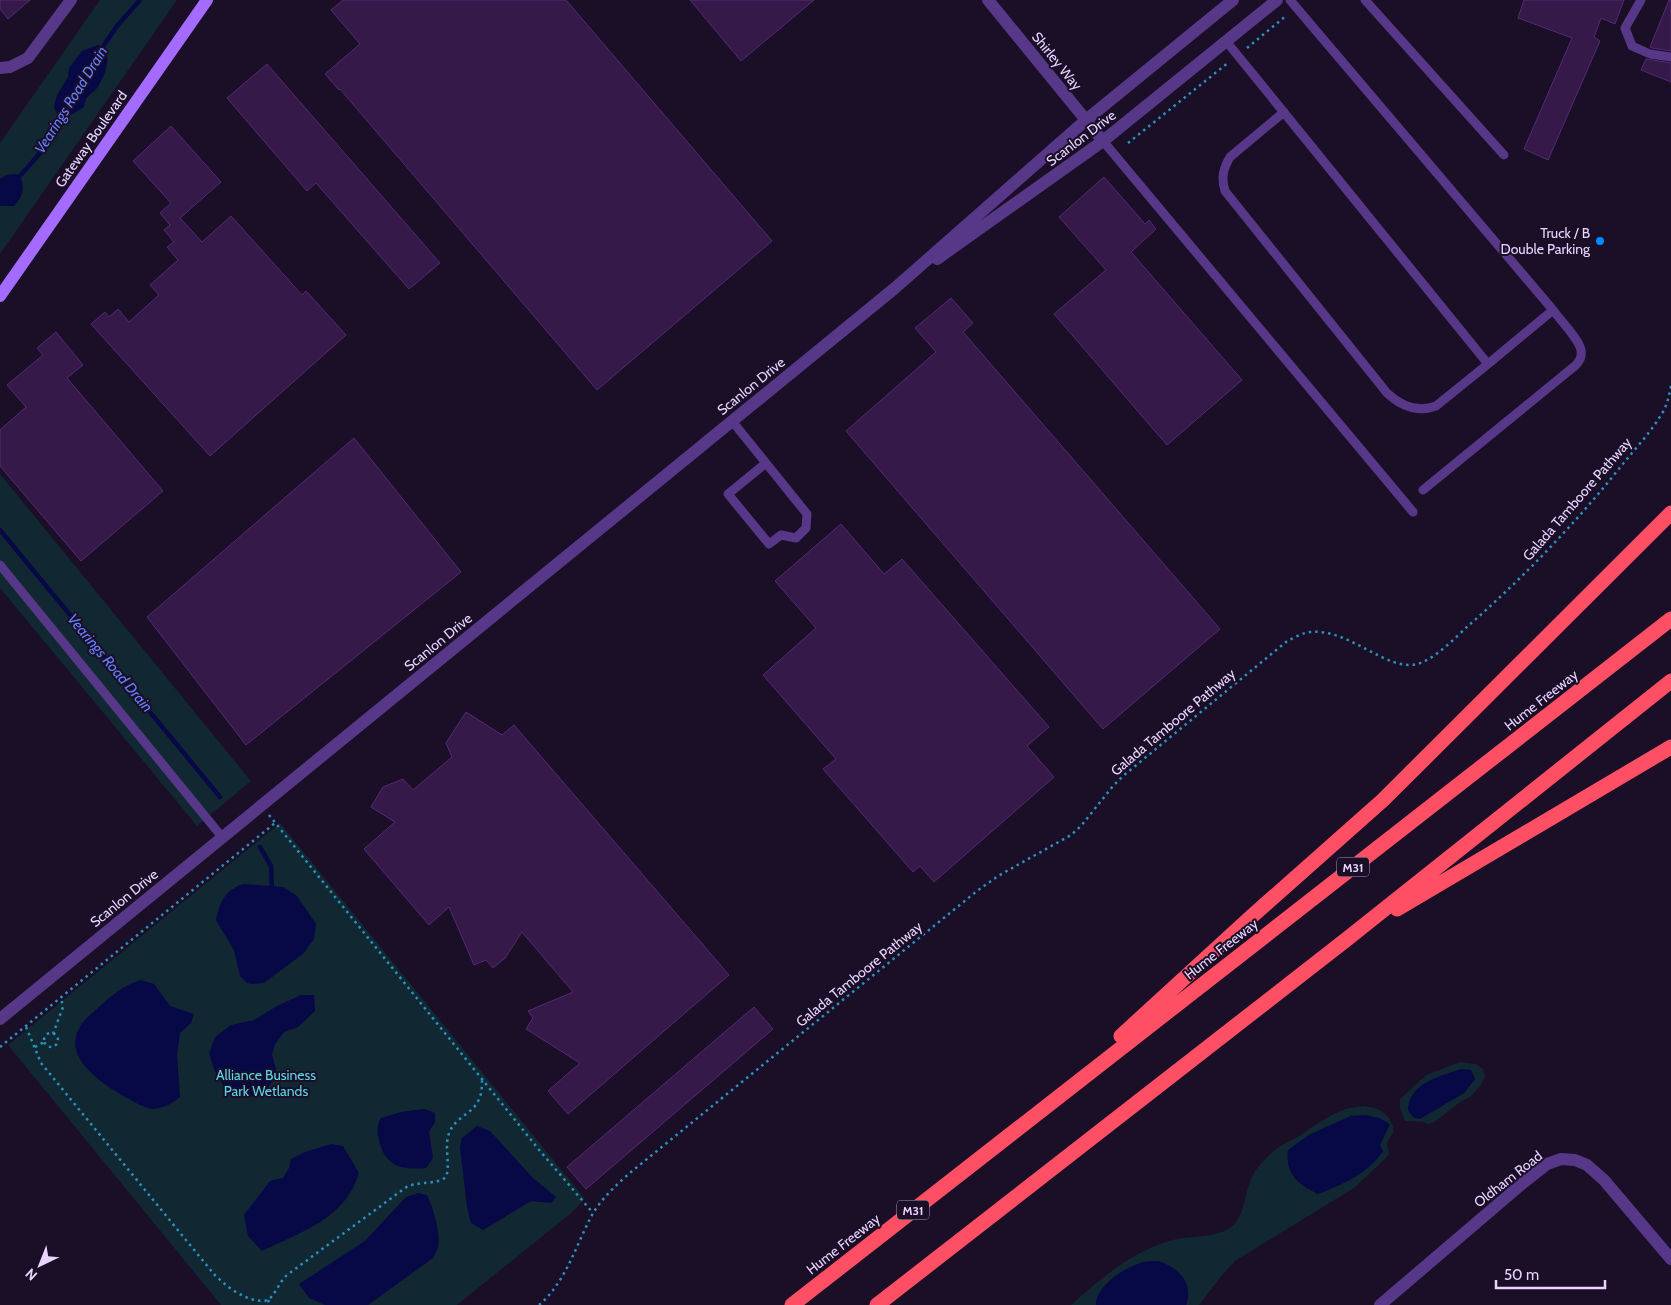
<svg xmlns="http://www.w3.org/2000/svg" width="1671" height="1305" viewBox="0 0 1671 1305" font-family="Cabin,sans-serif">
<rect width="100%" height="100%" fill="#1b0e27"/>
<!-- green -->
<path fill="#112731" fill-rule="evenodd" d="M100,0H177L0,254V143Z
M0,474L251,781L197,826L0,588Z
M280,823L585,1199L570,1214L457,1305H221L8,1045Z
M1460,1062L1476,1064L1483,1069L1485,1077L1480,1086L1471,1096L1459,1103L1433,1123L1427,1124L1424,1122L1405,1121L1400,1108V1099L1426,1075ZM1462,1069L1443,1105L1427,1114L1431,1080Z
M1364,1106C1380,1108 1391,1114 1394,1131L1387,1143L1389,1154L1386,1158L1354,1188L1235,1261L1223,1274L1199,1305H1186L1188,1298L1127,1269C1114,1278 1097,1288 1096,1305H1071C1100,1279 1130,1253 1169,1241C1188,1235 1210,1239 1228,1229C1244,1221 1244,1196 1250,1182C1254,1170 1263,1160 1273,1152C1280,1145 1290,1141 1299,1136C1314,1126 1331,1113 1349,1108C1354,1107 1359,1107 1364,1106ZM1351,1116L1389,1124L1380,1145L1309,1135Z"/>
<!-- water -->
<path fill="#070846" d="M98,45C115,51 105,77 97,88C94,92 88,95 86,99C85,102 84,105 84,107L66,118L60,123L54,106L57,95L68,77L69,68L82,51Z
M15,174L20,175C25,188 23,197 14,206H0V179L6,175Z
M243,884L283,887L297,896L316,924L314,939L304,953L264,983L252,984L247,983L240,976L234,950L216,920C220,902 224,891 243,884Z
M140,980L154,984L170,1006L194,1014L191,1023L180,1033L177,1055L180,1097C171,1104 165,1108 153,1109C144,1109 126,1097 118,1093C93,1077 59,1052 84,1021C88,1016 94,1012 99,1007C112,995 123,986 140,980Z
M301,995H314L315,1011L298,1027L284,1032L275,1044L272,1055L276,1069L274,1080L260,1096L243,1097L223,1085L214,1069L209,1054L215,1037L231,1025L254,1020L277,1006Z
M1462,1069L1471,1070L1475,1079L1464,1093L1420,1119L1414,1118L1408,1110C1409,1083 1440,1076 1462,1069Z
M424,1109L435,1113V1122L429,1132L433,1158L426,1168C405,1170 387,1168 380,1144C377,1134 376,1127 381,1118L401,1112Z
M1366,1115L1379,1118L1390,1124L1380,1145L1383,1151C1369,1173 1342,1185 1318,1194C1298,1185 1285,1174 1288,1150L1309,1135L1351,1116Z
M477,1126L490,1131L533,1178L556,1197L551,1203L531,1201L483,1230L471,1223L467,1207L460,1147L462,1138Z
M331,1144L343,1146L359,1173C345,1219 301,1232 262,1251L248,1236L244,1215L270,1181L283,1178L289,1168L291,1159L305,1152Z
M418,1193L427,1195C433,1207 441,1234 438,1247C437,1251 434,1255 433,1258L368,1305H325L309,1298L299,1284L365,1241L406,1197Z
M1159,1261C1179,1268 1194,1283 1186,1305H1096C1096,1285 1126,1267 1143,1262C1148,1261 1154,1261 1159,1261Z"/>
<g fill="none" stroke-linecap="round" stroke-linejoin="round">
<!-- stream -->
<path stroke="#070846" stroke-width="4.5" d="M100,51L117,26L140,0
M18,178C31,164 56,137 61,118
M0,530L220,797
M260,847L271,866L272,892"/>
</g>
<!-- building -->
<path fill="#341949" stroke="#542a76" d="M0,0H30L8,19L0,9Z
M343,0H566L772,241L597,390L340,89L339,90L325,74L360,44L331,10Z
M690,0H814L741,61Z
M1524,0H1624L1615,24L1601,18L1594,37L1600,41L1548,160L1524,149L1572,38L1518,18Z
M1669,0H1671V51L1652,48L1650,47Z
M1646,59L1671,63V82L1641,70Z
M267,64L440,263L409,289L316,183L307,191L227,98Z
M171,126L221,182L180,218L202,242L231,216L302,295L306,291L346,335L210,456L91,324L105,312L109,317L118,309L129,322L159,295L150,285L178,260L167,247L174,242L164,230L170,225L160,213L171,203L133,161Z
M1104,177L1145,224L1149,220L1156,229L1131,252L1242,380L1167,445L1054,314L1106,270L1059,217Z
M951,298L973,323L963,332L1220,629L1103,729L846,431L936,352L915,328Z
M56,332L83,365L67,378L163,491L81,561L0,466V430L26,407L7,385L43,355L37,348Z
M354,438L461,572L246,745L147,617Z
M841,524L884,574L902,559L1049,727L1027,746L1054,777L934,882L920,866L913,872L823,769L836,759L763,675L816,628L775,581Z
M466,712L502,735L514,725L729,975L568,1114L548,1091L580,1063L526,1029L533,1018L528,1011L573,992L522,932L505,958L493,968L486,960L474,965L449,907L429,925L364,849L395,822L371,807L383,787L403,779L413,790L452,757L446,743Z
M754,1007L773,1029L586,1189L567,1167Z"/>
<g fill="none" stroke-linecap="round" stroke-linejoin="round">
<!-- path -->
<path stroke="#2992be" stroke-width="2.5" stroke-dasharray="2.5 4" stroke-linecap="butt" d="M1247,48L1287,15
M1128,143L1229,62
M269,815L540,1151L593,1213
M26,1027L41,1063L213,1273C224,1285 249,1305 268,1300C276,1294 279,1282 287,1275L405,1188C418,1180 434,1186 446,1177C451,1162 443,1146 450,1131C456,1117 474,1113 479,1099C482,1093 482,1086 482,1080
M44 1040a7 7 0 1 1 14 0a7 7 0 1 1-14 0Z
M53,1034L63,1007L61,998
M0,1047L275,823
M35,1047L44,1042
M268,1300L270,1305
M539,1305C566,1282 576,1245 592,1215C601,1199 617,1184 631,1172L977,891L998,876L1071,835L1081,826L1113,786L1123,776L1286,642C1293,638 1302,633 1310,632C1349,628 1387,672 1417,664C1434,660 1455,638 1468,626C1524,577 1575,524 1622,465C1635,449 1650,433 1661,415C1667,406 1669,396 1671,386"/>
<!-- lane -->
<path stroke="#573788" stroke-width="9" d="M1365,0L1504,155
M1641,0L1625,28L1632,46L1650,54L1671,57
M1226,41L1488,364L1553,310L1290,0
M1284,112L1230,157C1223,169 1221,178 1225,191L1387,393C1401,406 1417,413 1436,406L1488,364
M1103,141L1413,512
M732,421L807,514L806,528L796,538L781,535L769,544L728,494L766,463
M1423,490L1576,365C1580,360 1582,357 1581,350C1579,339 1560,320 1553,310
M0,565L222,837"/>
<!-- street -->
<path stroke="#573788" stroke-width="12" d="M988,0L1103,141
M0,68L10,67L28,58L71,0
M937,259L1103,141L1277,0
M0,1019L895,288L1086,120L1233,0
M1380,1305L1523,1183L1547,1164L1561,1159L1575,1160L1587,1165L1604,1180L1671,1259"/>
<!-- secondary -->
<path stroke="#a36bff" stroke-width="12" d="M0,296L207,0"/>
<!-- highway -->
<path stroke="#ff4f65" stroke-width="15" d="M1397,909L1671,747
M1121,1036L1251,917L1383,800L1671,513
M792,1305L1671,619
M877,1305L1347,939L1671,681"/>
</g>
<!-- markers -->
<circle fill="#008bff" stroke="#1b0e27" stroke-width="2" cx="1600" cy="241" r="5"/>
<g text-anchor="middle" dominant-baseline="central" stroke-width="4" stroke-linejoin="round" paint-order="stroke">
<!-- shield labels -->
<g fill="#1b0e27" stroke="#aa99be" stroke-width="1">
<rect x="1337" y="857.5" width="32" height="19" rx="4"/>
<rect x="897" y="1200.5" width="32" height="19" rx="4"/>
</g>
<g font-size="12" font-weight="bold" fill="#e8d4ff">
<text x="1353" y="867">M31</text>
<text x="913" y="1210">M31</text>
</g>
<!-- street labels -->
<g font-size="14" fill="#e8d4ff" stroke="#1b0e27">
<text transform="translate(1057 61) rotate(51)">Shirley Way</text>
<text transform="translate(1081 138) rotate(-37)">Scanlon Drive</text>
<text transform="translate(91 139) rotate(-55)">Gateway Boulevard</text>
<text transform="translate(751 386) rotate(-39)">Scanlon Drive</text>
<text transform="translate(1577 499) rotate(-49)">Galada Tamboore Pathway</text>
<text transform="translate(438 642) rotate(-39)">Scanlon Drive</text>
<text transform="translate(1541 700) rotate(-38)">Hume Freeway</text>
<text transform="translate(1173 722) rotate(-40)">Galada Tamboore Pathway</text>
<text transform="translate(124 898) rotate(-39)">Scanlon Drive</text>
<text transform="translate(1221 949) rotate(-38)">Hume Freeway</text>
<text transform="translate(859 974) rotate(-39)">Galada Tamboore Pathway</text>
<text transform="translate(1508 1179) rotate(-38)">Oldham Road</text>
<text transform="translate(843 1244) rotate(-38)">Hume Freeway</text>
</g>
<!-- poi labels -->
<g font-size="14" fill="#e8d4ff" stroke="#1b0e27" text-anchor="end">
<text x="1590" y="233">Truck / B<tspan x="1590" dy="16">Double Parking</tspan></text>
</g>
<!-- park labels -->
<g font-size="14" fill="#59d7e6" stroke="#1b0e27">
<text x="266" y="1075">Alliance Business<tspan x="266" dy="16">Park Wetlands</tspan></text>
</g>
<!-- water labels -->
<g font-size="15" font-style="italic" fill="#627fff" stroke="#1b0e27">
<text transform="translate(71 100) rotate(-58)">Vearings Road Drain</text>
<text transform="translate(110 663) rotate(50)">Vearings Road Drain</text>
</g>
</g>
<!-- north arrow -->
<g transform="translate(40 1265) rotate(223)" stroke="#1b0e27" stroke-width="4" paint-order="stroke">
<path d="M0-4L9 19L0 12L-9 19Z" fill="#e8d4ff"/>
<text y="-8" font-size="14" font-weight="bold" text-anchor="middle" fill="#e8d4ff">N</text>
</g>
<!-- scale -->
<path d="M1496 1280v8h109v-8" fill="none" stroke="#e8d4ff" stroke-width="2.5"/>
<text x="1504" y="1280" font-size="15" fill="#e8d4ff" stroke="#1b0e27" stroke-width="4" paint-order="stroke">50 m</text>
</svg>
